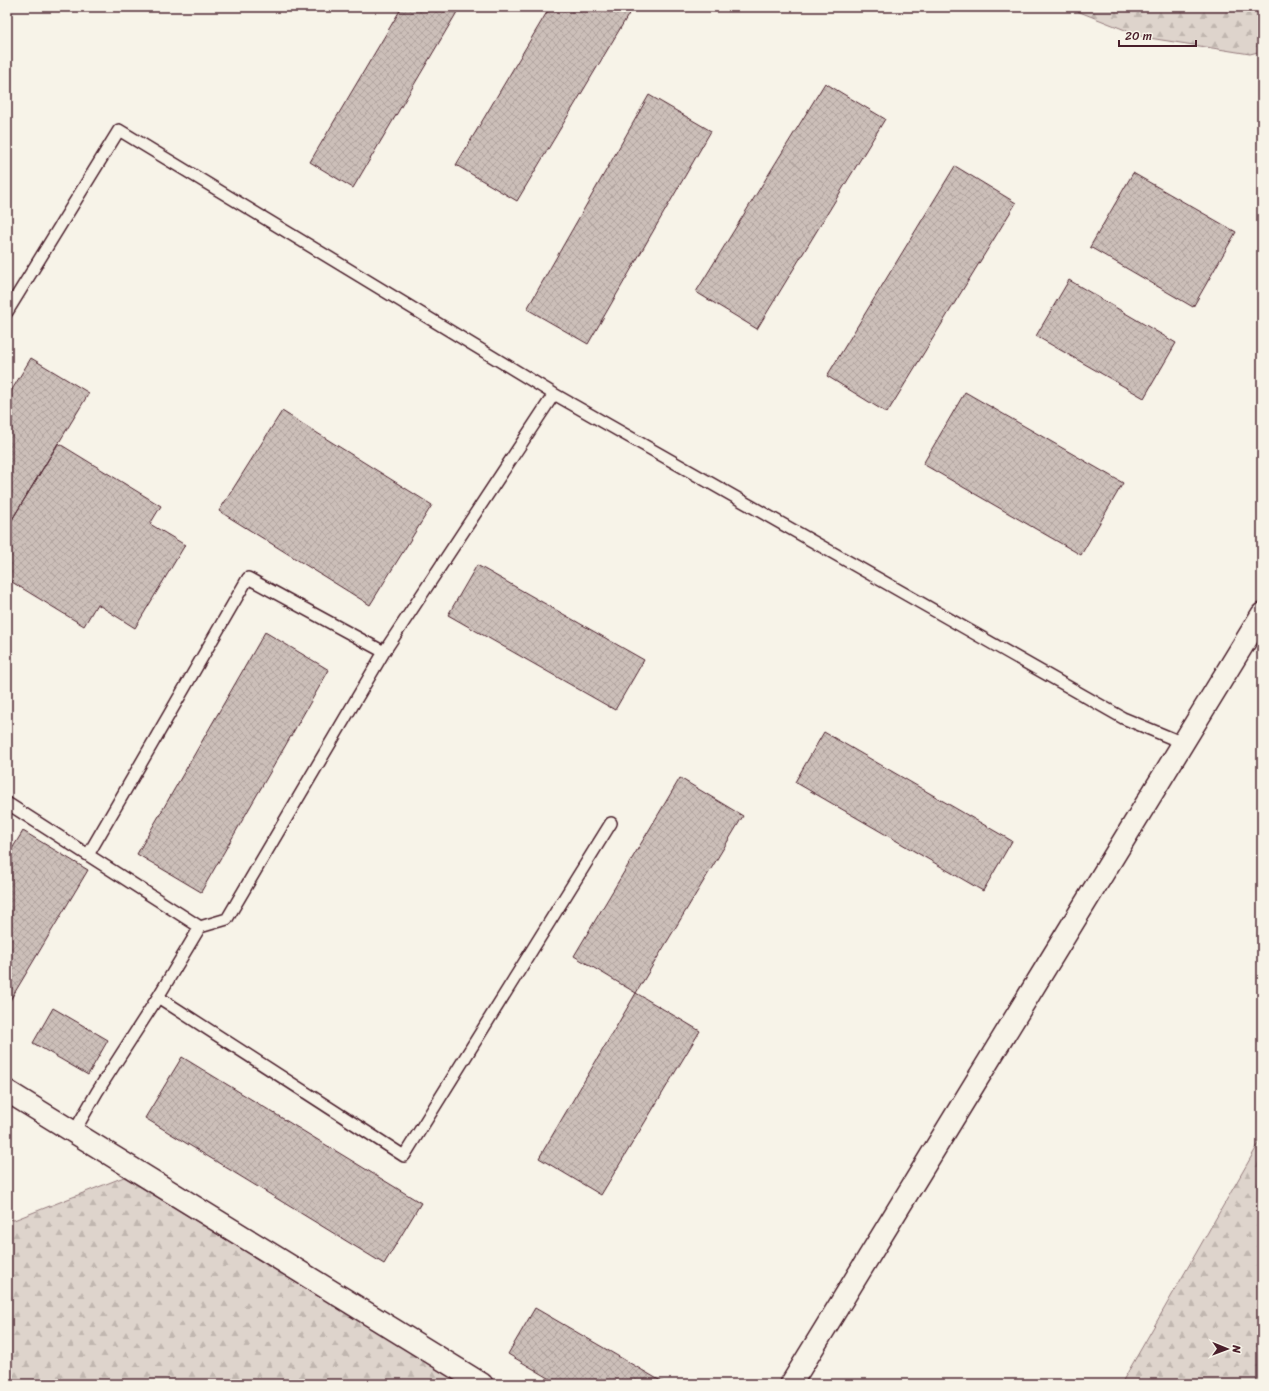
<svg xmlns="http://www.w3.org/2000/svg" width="1269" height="1391" viewBox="0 0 1269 1391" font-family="Sriracha,sans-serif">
<defs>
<pattern id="forest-firs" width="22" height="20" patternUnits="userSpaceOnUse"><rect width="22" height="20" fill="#ded4cc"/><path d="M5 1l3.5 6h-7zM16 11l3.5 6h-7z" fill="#c0b6af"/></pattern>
<pattern id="building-cross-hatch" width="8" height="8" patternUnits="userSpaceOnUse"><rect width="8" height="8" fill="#ccbfb9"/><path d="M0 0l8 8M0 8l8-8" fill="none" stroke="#b1a49f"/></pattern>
</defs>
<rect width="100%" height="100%" fill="#f7f3e8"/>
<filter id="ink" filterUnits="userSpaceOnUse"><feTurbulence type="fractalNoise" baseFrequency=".025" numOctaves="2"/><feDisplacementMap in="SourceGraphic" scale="8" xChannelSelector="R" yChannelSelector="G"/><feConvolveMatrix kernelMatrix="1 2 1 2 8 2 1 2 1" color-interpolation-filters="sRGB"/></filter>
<g filter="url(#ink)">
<!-- forest -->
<path fill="url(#forest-firs)" stroke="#947a7c" d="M1067,7H1262V51L1250,54L1143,37Z
M1262,1138V1384H1121Z
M124,1177L462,1384H7V1219L14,1220Z"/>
<!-- building -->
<path fill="url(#building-cross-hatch)" stroke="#4a1f2b" d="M402,7H460L353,188L310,162Z
M550,7H633L517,201L456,165Z
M825,83L885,119L757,329L696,292Z
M649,95L711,131L588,344L527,309Z
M955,166L1016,203L887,413L827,376Z
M1133,173L1236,232L1193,307L1090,247Z
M1069,280L1176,343L1144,398L1036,336Z
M31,358L89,393L7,528V398Z
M965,392L1123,483L1081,555L923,464Z
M282,411L432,505L370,605L219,511Z
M58,443L161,506L150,524L185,545L135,628L97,604L84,626L7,579V528Z
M477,565L644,660L615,710L448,615Z
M265,632L329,670L201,892L137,854Z
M824,732L1012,841L983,891L795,782Z
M680,778L743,816L636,993L574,956Z
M23,831L88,870L9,1002L7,1001V857Z
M636,993L700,1031L601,1195L539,1158Z
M53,1008L108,1040L88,1075L33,1043Z
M182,1057L421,1203L384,1264L145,1118Z
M535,1308L666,1384H559L508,1354Z"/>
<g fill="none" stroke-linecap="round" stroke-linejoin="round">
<!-- service casing -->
<g stroke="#4a1f2b" stroke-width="14">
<path id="service" d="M7,312L119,130L554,394L1123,718L1183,743
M384,652L554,394
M7,803L200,927L158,997L404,1156L611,823
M88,855L248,578L384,652L227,919L200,927
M74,1132L97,1092L158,997"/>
</g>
<!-- minor casing -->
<g stroke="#4a1f2b" stroke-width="24">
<path id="minor" d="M7,1091L482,1384
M791,1384L1262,614"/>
</g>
<!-- service -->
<use href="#service" stroke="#f7f3e8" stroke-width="11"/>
<!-- minor -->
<use href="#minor" stroke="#f7f3e8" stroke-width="21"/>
</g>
</g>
<!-- margin -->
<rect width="1269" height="1391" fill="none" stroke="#f7f3e8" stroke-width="24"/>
<rect x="12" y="12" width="1245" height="1367" fill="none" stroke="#4a1f2b" stroke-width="1.5" filter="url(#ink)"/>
<!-- north arrow -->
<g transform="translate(1227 1349) rotate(91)" stroke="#f7f3e8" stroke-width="3" paint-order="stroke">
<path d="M0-3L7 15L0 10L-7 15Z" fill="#4a1f2b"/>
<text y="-6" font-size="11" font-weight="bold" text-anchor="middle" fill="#4a1f2b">N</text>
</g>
<!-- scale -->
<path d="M1119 40v6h77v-6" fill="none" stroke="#4a1f2b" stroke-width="2"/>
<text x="1125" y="40" font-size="12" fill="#4a1f2b" stroke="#f7f3e8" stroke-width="3" paint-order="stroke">20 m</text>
</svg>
